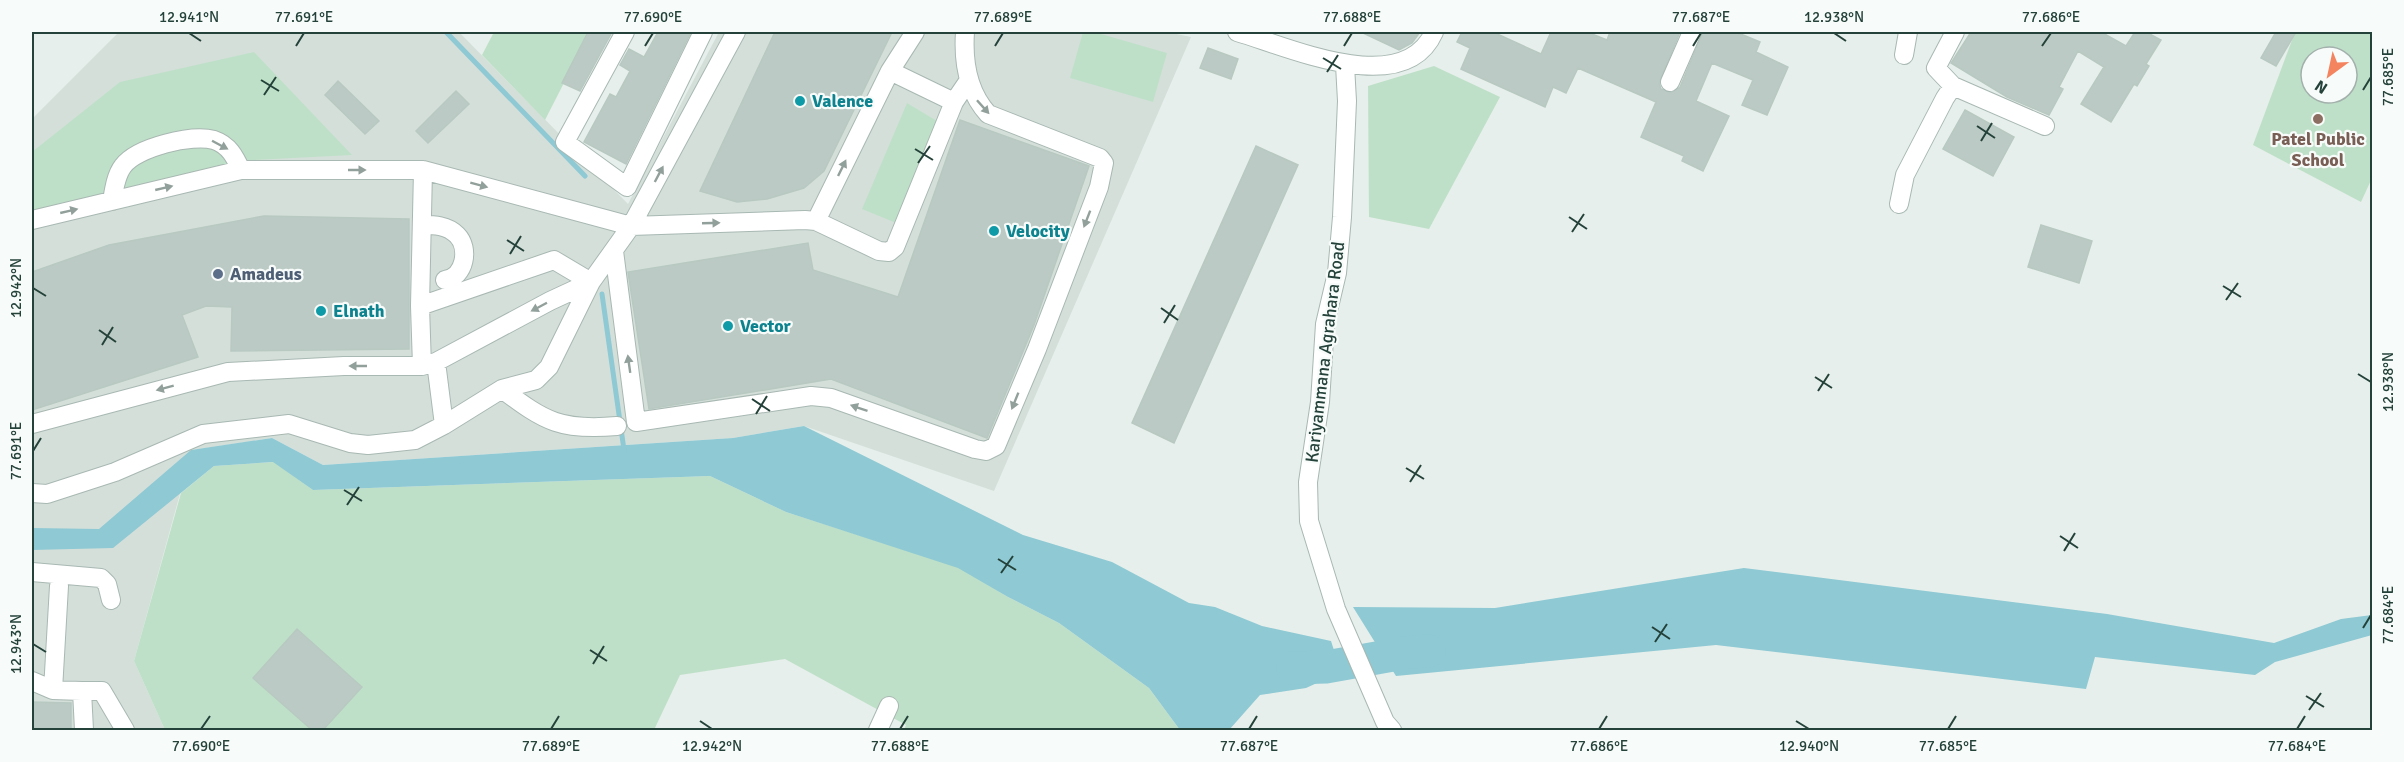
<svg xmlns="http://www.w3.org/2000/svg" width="2404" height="762" viewBox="0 0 2404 762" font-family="Signika,sans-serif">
<rect width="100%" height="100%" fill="#e6efeb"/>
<!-- built -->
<path fill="#d4dfda" d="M119,32H459L628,204L719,32H1167L1191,37L994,491L804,426L733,438L323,465L272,438L192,450L134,661L165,730H32V119Z"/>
<!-- green -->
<path fill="#bfe0c8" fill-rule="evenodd" d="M494,32H590L545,120L482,55Z
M1083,32H1094L1167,53L1153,102L1070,78Z
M2295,32H2372V178L2361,202L2253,145ZM2311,57H2347V93H2311Z
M254,52L352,155L237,161L32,217V152L120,82Z
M1434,66L1500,97L1429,229L1369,217L1368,86Z
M907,103L937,121L896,223L862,209Z
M274,462L313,490L710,476L786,512L958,567L1008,597L1059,623L1149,688L1180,730H904L906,725L785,659L680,675L654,730H165L134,661L181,493L214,466Z"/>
<!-- water -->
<path fill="#8ec9d4" d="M804,426L1023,535L1112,562L1189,603L1215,607L1262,626L1331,641L1341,672L1306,688L1260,695L1229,730H1180L1149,688L1059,623L1008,597L958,568L786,512L710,476L313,490L273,462L214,466L113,548L32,550V528L99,529L191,450L272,438L323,465L733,438Z
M1744,568L2107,614L2274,643L2341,619L2372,615V635L2275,662L2255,675L2095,657L2086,689L1716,645L1396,676L1353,607L1495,608Z"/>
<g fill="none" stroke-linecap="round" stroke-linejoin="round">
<!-- stream -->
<path stroke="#8ec9d4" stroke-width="5" d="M446,32L585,176
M602,294L624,450"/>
<!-- river -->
<path stroke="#8ec9d4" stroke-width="33" d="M1293,668L1326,667L1410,652L1429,651"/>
</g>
<!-- building -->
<path fill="#bbcac4" stroke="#b8c9c2" stroke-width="1.5" d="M588,32H612L580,91L562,83Z
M658,32H691L626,164L584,142L610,94L616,97L630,71L620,65L629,49L644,57Z
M775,32H892L824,171L804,188L767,199L737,202L700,191Z
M1361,32H1420L1412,43L1399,50Z
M1462,32H1493L1541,54L1551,32H1587L1607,40L1610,32H1680L1659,83L1661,89L1671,93L1680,87L1703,32H1736L1760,42L1756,52L1788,67L1767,115L1742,105L1753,80L1712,63L1696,101L1729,116L1703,171L1682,161L1684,156L1641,137L1656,102L1578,68L1566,93L1553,87L1545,107L1461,69L1470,48L1457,42Z
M1971,32H2101L2126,46L2135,32H2146L2161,40L2146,64L2149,66L2137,86L2134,84L2111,122L2081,104L2104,67L2078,51L2059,87L2063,89L2049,115L2007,97L1951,63Z
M2276,32H2296L2276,66L2261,58Z
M1208,48L1238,59L1231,79L1200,68Z
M338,81L379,121L365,134L325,95Z
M456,91L469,104L428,143L416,131Z
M1965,110L2014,137L1993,176L1943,149Z
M960,120L1089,166L1034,325L987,438L831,379L649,409L628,272L808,243L813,270L898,297Z
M1256,146L1298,165L1174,443L1132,423Z
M264,216L409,219V349L231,351L232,307L206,306L182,315L198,357L32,410V272L109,245Z
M2041,225L2092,241L2079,283L2028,267Z
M297,629L362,687L323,730H312L253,678Z
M32,702L71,703V730H32Z"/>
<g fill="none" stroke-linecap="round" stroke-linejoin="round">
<!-- minor casing -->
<g stroke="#a8b8b2" stroke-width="20">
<path id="minor" d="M625,32L565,142L627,187L703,32
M1237,32C1289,47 1404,100 1434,32
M1955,32L1936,68L1953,86L2045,126
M1904,55L1908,32
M1345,65L1347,101L1342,217L1337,273L1325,324L1320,402L1308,482L1309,521L1336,609L1385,722L1392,730
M890,71L954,102
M1670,82L1692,32
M112,201C114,189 116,175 123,166C137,147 192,134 214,140C229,145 235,157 241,170
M1899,204L1905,175L1945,98L1953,86
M32,220L241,170H423L631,226L805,220L816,221L879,251L889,252L895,247L954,102L969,80
M816,221L890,71L915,32
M422,225C434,225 447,225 457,235C470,248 465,277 445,280
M614,251L636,422L811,396L831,398L975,449L986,451L996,446L1037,349L1099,187L1104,163L1100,158L988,114C968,92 963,61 965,32
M420,306L554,260L591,282
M436,362L444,425
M422,366L420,306L423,170
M502,389C545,422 562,431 617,426
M32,424L228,372L344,366H422L436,362L550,301L591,282
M32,493L47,494L115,472L203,434L289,424L350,443L368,445L415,440L444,425L502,389L536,380L549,367L591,282L631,226L736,32
M32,572L101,578L107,584L111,600
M32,681L53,690L82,691L84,730
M53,690L59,586
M82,691H102L125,730
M878,730L889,706"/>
</g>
<!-- minor -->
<use href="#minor" stroke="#fff" stroke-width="18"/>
</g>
<!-- one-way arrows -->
<defs><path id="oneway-solid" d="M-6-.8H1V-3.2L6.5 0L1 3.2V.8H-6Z" transform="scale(1.5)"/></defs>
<g fill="#92a09c">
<use href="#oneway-solid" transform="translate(983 107) rotate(48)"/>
<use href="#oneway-solid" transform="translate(220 145) rotate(28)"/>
<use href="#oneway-solid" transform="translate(842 168) rotate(-64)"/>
<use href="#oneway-solid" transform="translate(357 170)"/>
<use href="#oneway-solid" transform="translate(659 174) rotate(-62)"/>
<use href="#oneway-solid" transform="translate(479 185) rotate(15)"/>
<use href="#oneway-solid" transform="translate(164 188) rotate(-13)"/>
<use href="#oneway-solid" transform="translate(69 211) rotate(-13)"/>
<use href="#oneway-solid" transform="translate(1087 219) rotate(111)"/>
<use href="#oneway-solid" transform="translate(711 223) rotate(-2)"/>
<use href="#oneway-solid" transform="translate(539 307) rotate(152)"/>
<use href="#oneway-solid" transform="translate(629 364) rotate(-98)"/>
<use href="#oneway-solid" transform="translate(358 366) rotate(180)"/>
<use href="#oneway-solid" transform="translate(165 388) rotate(165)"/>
<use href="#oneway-solid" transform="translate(1015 401) rotate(112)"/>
<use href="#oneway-solid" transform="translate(859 408) rotate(-161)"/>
</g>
<!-- ticks -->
<path fill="none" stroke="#24423a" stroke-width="2" d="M189,33L201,41M1834,33L1846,41M296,46L304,33M645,46L653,33M995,46L1003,33M1344,46L1352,33M1693,46L1701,33M2042,46L2051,33M1323,58L1341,69M1327,72L1338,55M261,80L279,91M2363,90L2371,77M264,95L276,77M1977,126L1995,138M1981,141L1992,123M915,149L933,160M918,163L930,146M1569,217L1587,229M1572,232L1584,214M507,240L524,251M510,254L521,236M2223,286L2241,297M33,288L46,296M2226,300L2238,283M1161,308L1178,320M1164,323L1175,305M99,330L116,342M102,345L113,327M2358,374L2371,382M1815,377L1832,388M1818,391L1829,374M752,399L770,411M756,414L767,396M33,451L41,438M1406,468L1424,479M1410,482L1421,465M344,490L362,501M347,505L359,487M2060,536L2078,548M2064,551L2075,533M998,559L1016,570M1001,573L1013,556M1652,627L1670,639M2363,628L2371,615M1655,642L1667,624M33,644L46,652M590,650L607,661M593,664L604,646M2306,696L2324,707M2309,710L2321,693M700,721L712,729M1796,721L1809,729M201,729L210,716M551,729L559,716M900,729L908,716M1249,729L1257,716M1599,729L1607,716M1948,729L1956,716M2297,729L2305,716"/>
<!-- markers -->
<g fill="#0f9aa8" stroke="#f7fbf9" stroke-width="2">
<circle cx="800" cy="101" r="6"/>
<circle cx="994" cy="231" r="6"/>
<circle cx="321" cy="311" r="6"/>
<circle cx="728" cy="326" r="6"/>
</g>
<circle fill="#8d6e63" stroke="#f7fbf9" stroke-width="2" cx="2318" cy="119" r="6"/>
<circle fill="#5c6f8a" stroke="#f7fbf9" stroke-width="2" cx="218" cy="274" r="6"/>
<g text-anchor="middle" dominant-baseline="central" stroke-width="4.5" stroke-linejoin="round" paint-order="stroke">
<!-- culture labels -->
<g font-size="18" font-weight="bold" fill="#0d838f" stroke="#f7fbf9" text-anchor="start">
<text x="812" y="101">Valence</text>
<text x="1006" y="231">Velocity</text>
<text x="333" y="311">Elnath</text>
<text x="740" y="326">Vector</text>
</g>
<!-- education labels -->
<g font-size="18" font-weight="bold" fill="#785e54" stroke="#f7fbf9">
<text x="2318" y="139">Patel Public<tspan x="2318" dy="21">School</tspan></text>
</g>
<!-- service labels -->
<g font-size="18" font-weight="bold" fill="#4e5e75" stroke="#f7fbf9" text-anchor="start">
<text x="230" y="274">Amadeus</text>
</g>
<!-- street labels -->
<g font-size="18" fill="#24423a" stroke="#f7fbf9">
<text transform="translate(1325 352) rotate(-83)">Kariyammana Agrahara Road</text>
</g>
</g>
<!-- border -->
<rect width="2404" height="762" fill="none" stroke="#f7fbf9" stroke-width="66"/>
<!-- north arrow -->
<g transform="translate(2329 75) rotate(213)"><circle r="28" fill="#f7fbf9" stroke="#a3b1ad" stroke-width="1.5"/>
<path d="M0-4.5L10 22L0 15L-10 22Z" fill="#f4845f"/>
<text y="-9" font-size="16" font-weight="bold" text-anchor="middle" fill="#24423a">N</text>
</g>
<rect x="33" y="33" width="2338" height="696" fill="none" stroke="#24423a" stroke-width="2"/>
<g font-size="15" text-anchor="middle" fill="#24423a">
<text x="189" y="22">12.941°N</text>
<text x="304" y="22">77.691°E</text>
<text x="653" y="22">77.690°E</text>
<text x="1003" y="22">77.689°E</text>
<text x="1352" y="22">77.688°E</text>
<text x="1701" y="22">77.687°E</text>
<text x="1834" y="22">12.938°N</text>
<text x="2051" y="22">77.686°E</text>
<text transform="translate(2388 77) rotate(-90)" y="5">77.685°E</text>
<text transform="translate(16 288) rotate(-90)" y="5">12.942°N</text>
<text transform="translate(2388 382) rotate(-90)" y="5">12.938°N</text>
<text transform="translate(16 451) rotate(-90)" y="5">77.691°E</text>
<text transform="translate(2388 615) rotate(-90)" y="5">77.684°E</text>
<text transform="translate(16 644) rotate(-90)" y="5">12.943°N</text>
<text x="201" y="751">77.690°E</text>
<text x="551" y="751">77.689°E</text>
<text x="712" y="751">12.942°N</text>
<text x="900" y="751">77.688°E</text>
<text x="1249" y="751">77.687°E</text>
<text x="1599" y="751">77.686°E</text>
<text x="1809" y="751">12.940°N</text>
<text x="1948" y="751">77.685°E</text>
<text x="2297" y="751">77.684°E</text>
</g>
</svg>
